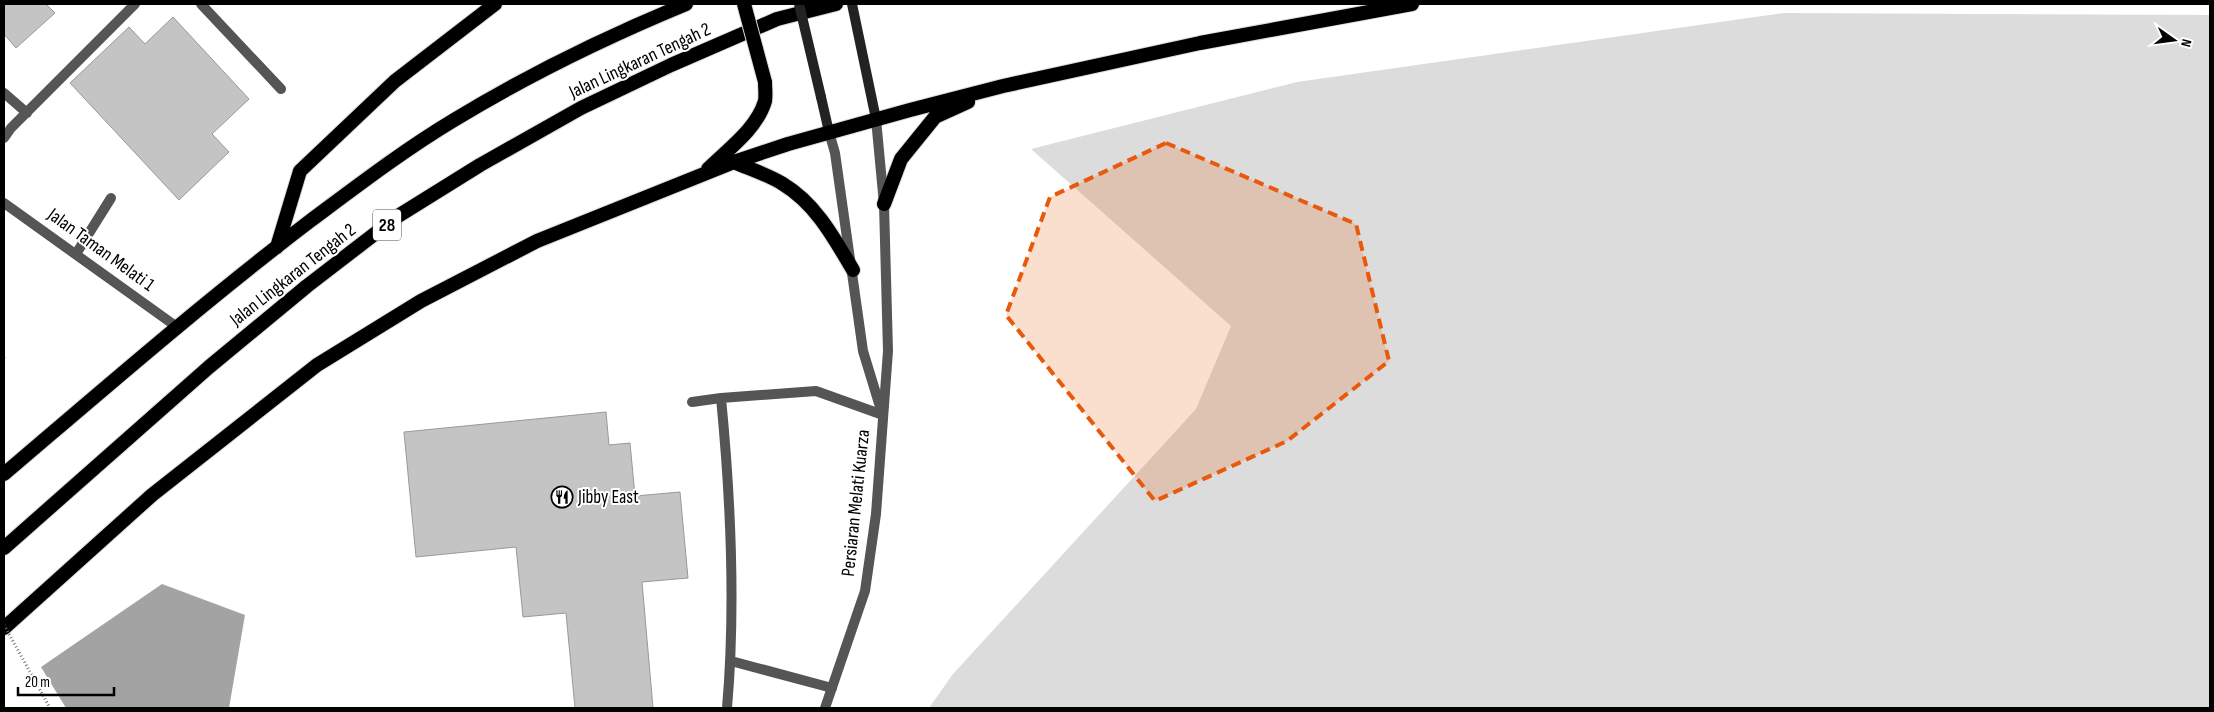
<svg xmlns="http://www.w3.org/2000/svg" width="2214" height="712" viewBox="0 0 2214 712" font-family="'Sofia Sans Condensed',sans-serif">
<rect width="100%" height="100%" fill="#fff"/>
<!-- green -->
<path fill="#dcdcdc" d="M1784,13L2210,15V708H929L953,674L1196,409L1231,326L1031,149L1297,82Z"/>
<!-- water -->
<path fill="#a3a3a3" d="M162,584L245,615L229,708H66L41,667Z"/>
<!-- building -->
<path fill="#c4c4c4" stroke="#999" d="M4,4H46L55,13L16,48L4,34Z
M173,17L249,99L212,134L229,152L179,200L70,83L129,27L145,44Z
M606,412L609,445L630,443L635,496L680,492L688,578L642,582L653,708H575L566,613L523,617L516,547L416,557L404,432Z"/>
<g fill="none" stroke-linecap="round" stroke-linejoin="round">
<!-- trunk casing -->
<g stroke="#dbdbdb" stroke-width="16">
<path id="trunk" d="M734,162C750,169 769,175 783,184C816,204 834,238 853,270
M708,169C727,150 757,129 765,101C766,95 765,88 765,82
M884,204L901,159L935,117L968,102
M277,247L300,171L395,81L495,4
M4,474C105,388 205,301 310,221C357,186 404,150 454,120C528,75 606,37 686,4
M4,548L209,367L307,286L398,216L480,165L581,108L671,65L777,19L836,4
M4,628L152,495L317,365L421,301L537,241L734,162L788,144L910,110L1003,86L1200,43L1412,4"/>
</g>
<!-- path -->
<path stroke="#777" stroke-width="3" stroke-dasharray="1 2.5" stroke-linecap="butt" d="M4,357V358"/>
<!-- service -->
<path stroke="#555" stroke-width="10" d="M201,4L281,89
M4,93L27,113
M4,138L11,128L135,4
M76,254L111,198
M721,398C731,501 736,605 727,708
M692,402L721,398L816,391L883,415
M731,661L832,688"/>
<!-- tertiary -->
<path stroke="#555" stroke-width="10" d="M829,132L835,153L863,351L881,410
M4,203L177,327
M825,708L865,591L876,514L888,351L884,204L876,119"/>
<!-- secondary -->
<path stroke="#222" stroke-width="10" d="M852,4L876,119
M821,97L829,132"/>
<!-- trunk -->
<use href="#trunk" stroke="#000" stroke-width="14"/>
<!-- trunk-bridge casing -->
<g stroke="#dbdbdb" stroke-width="16" stroke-linecap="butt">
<path id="trunk-bridge" d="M744,4L765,82"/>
</g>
<!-- path-bridge -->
<path stroke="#777" stroke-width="3" stroke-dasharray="1 2.5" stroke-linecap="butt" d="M4,625L50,708"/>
<!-- secondary-bridge -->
<path stroke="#222" stroke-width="10" d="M799,4L821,97"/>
<!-- trunk-bridge -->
<use href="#trunk-bridge" stroke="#000" stroke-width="14"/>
</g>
<!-- marked area -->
<path fill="#e8590c" fill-opacity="0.2" stroke="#e8590c" stroke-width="4" stroke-dasharray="10 6" stroke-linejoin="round" d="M1166,143L1356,224L1389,361L1287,441L1155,501L1006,315L1050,197Z"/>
<!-- icons -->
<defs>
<g id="restaurant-ring" transform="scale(1.125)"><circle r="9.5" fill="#fff" stroke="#000" stroke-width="1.5"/><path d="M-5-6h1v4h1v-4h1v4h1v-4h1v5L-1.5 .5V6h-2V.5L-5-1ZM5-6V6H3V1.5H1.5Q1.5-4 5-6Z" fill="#000"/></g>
</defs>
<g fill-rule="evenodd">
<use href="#restaurant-ring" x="562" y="497"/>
</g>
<g text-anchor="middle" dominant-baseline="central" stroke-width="4" stroke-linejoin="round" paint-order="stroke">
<!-- shield labels -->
<rect fill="#fff" stroke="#4c4c4c" stroke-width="1" x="373" y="209.5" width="28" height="31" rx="4"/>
<g font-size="18" font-weight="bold" fill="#000">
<text x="387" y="225">28</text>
</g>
<!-- street labels -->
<g font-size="19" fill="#000" stroke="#fff">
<text transform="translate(640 61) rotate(-25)">Jalan Lingkaran Tengah 2</text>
<text transform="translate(101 250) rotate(36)">Jalan Taman Melati 1</text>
<text transform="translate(293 275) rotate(-38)">Jalan Lingkaran Tengah 2</text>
<text transform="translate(856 503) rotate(-84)">Persiaran Melati Kuarza</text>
</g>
<!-- poi labels -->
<g font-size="19" fill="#000" stroke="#fff" text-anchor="start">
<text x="578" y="497">Jibby East</text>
</g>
</g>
<!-- border -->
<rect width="2214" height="712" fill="none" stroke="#000000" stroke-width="10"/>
<!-- north arrow -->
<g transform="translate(2174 40) rotate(104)" stroke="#ffffff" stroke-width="4" paint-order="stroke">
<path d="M0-4L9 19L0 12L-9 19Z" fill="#000000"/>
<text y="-8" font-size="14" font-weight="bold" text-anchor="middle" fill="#000000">N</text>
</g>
<!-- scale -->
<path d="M18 687v8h96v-8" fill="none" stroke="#000000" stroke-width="2.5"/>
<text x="25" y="687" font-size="15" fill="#000000" stroke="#ffffff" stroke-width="4" paint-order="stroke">20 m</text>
</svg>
